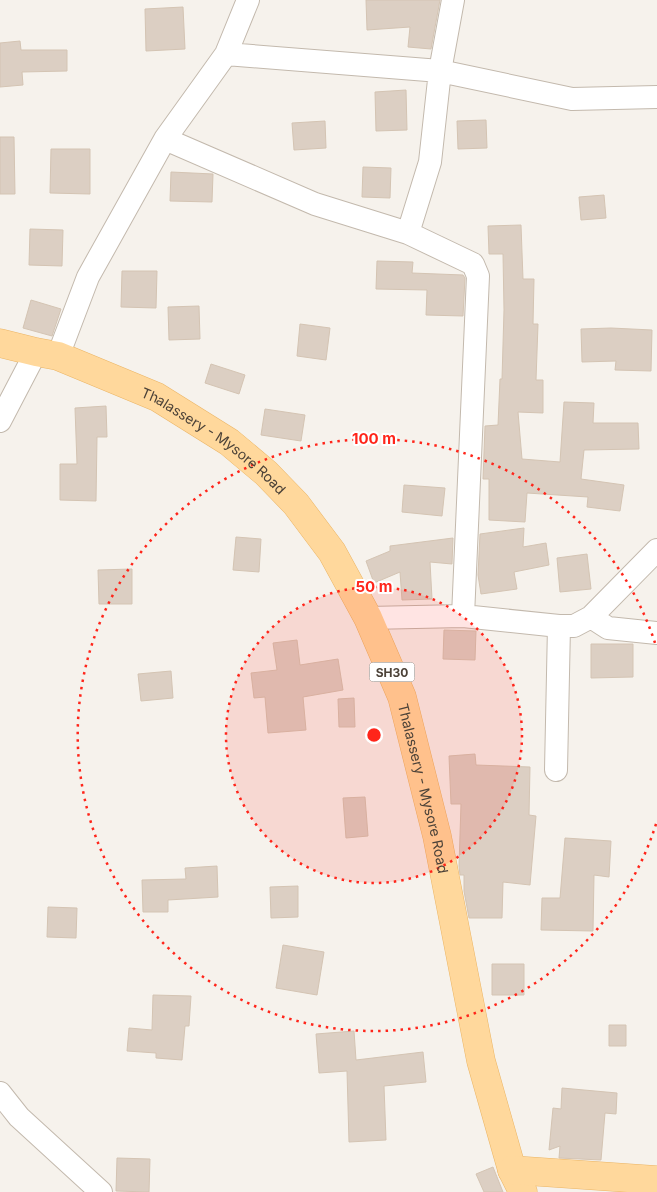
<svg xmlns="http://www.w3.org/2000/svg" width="657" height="1192" viewBox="0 0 657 1192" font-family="Inter,sans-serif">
<rect width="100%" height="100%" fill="#f6f2ec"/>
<!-- building -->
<path fill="#dccfc3" stroke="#d4c4b3" d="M366,0H440L431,49L408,47L410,27L367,30Z
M183,7L185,49L146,51L145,9Z
M20,41L21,50H67V71L22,72L23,85L0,87V43Z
M406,90L407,130L376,131L375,92Z
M486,120L487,148L458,149L457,121Z
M325,121L326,148L294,150L292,123Z
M0,137H14L15,194H0Z
M51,149H90V194L50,193Z
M363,167L391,168L390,198L362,197Z
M171,172L213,174L212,202L170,201Z
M604,195L606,218L581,220L579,197Z
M521,225L523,279H534L533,324H538L536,380H543V413L518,412L522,459L560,462L564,402L594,403L593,423H638L639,449L584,450L581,479L624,485L620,511L587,507L588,497L527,493L525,522L489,520V479H483L485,426L498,425L500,379H502L504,310L503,254H489L488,226Z
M30,229L63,230L62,266L29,265Z
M377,261L413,262L412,273L463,275L465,278L463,316L426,315L427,290L376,289Z
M122,271H157L156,308L121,307Z
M31,300L61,309L52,336L23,328Z
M199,306L200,339L169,340L168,307Z
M300,324L330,328L326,360L297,356Z
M611,328L652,330L651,371L615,370L616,361L582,362L581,329Z
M211,364L245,375L239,394L205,383Z
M106,406L107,437H97L96,501L60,500V464H77L75,408Z
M265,409L305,415L301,441L261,435Z
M404,485L445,488L442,516L402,512Z
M524,528L523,547L546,543L549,565L514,572L517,589L481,594L478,575L480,534Z
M236,537L261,539L259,572L233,570Z
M453,538L452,564L430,562L432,599L402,600L400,572L374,583L366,561L390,551V546Z
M587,554L591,589L560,592L557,558Z
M132,569V604H99L98,570Z
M444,630L476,631L475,660L443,659Z
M297,640L300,665L338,659L343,690L303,697L306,730L268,733L265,697L254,698L251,673L277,670L273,643Z
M591,644H633V677L591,678Z
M171,671L173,698L141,701L138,674Z
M354,698L355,727H339L338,699Z
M475,754L476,765L530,767L529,815L536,816L530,885L503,882L502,918H469L464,891V875H460L459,866L461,804H451L449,756Z
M365,797L368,836L346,838L343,798Z
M565,838L611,841L609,877L594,875L593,931L541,930L542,898H560Z
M217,866L218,897L168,900V912H143L142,880L186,879L185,868Z
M298,886V917L271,918L270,887Z
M48,907L77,908L76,938L47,937Z
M283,945L324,952L317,995L276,988Z
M492,964H524V995H492Z
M153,995L191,996L189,1026H185L182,1060L156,1058V1053L127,1051L129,1028L152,1030Z
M609,1025H626V1046H609Z
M354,1031L356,1060L423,1052L426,1082L384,1086L386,1140L349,1142L347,1071L319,1073L316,1034Z
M562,1088L617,1093L616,1114L605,1113L601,1160L559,1158L560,1146L549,1150L553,1108L561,1109Z
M117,1158L150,1159L149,1192L116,1191Z
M493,1167L503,1192H484L476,1174Z"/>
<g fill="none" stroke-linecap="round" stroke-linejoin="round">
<!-- minor casing -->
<g stroke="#c3b9ad" stroke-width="24">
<path id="minor" d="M226,54L248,0
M165,139L315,204L408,233L473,264L478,276L463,616
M408,233L430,162L440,71L453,0
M58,356L88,277L165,139L226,54L440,71L572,99L657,97
M0,421L36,352
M591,617L608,628L657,633
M368,618L463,616L559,626H574L591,617L657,550
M556,770L559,626
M0,1093L19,1117L101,1192"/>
</g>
<!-- major casing -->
<g stroke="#ebb565" stroke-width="29">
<g id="major">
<path id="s1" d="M0,343L36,352L58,356L157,397L229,442L266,473L296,504L332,552L368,618L402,697L437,836L481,1061L512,1170L523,1192"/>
<path d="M512,1170L657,1180"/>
</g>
</g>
<!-- minor -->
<use href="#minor" stroke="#fff" stroke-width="22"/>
<!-- major -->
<use href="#major" stroke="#ffd89c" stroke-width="28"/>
</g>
<!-- distance rings -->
<circle cx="374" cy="735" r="148" fill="#ff251a" fill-opacity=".12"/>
<g fill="none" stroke="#ff251a" stroke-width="2.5" stroke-dasharray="2.5 5">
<circle cx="374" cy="735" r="148"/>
<path d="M656 824A296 296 0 1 1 656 646"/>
</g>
<g text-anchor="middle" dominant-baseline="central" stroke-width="4" stroke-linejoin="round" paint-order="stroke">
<!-- shield labels -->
<rect fill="#fff" stroke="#827b74" stroke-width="1" x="369.5" y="662.5" width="45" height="19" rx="4"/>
<g font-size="12" font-weight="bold" fill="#4c4238">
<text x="392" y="672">SH30</text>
</g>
<!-- street labels -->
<g font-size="14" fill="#4c4238" stroke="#fff">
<text stroke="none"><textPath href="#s1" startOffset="238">Thalassery - Mysore Road</textPath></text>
<text stroke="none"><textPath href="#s1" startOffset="658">Thalassery - Mysore Road</textPath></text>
</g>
</g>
<circle cx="374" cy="735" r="8" fill="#ff251a" stroke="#fff" stroke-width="2.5"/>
<g font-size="15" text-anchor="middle" font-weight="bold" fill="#ff251a" stroke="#fff" stroke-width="4" stroke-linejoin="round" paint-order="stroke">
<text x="374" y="444">100 m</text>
<text x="374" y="592">50 m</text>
</g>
</svg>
